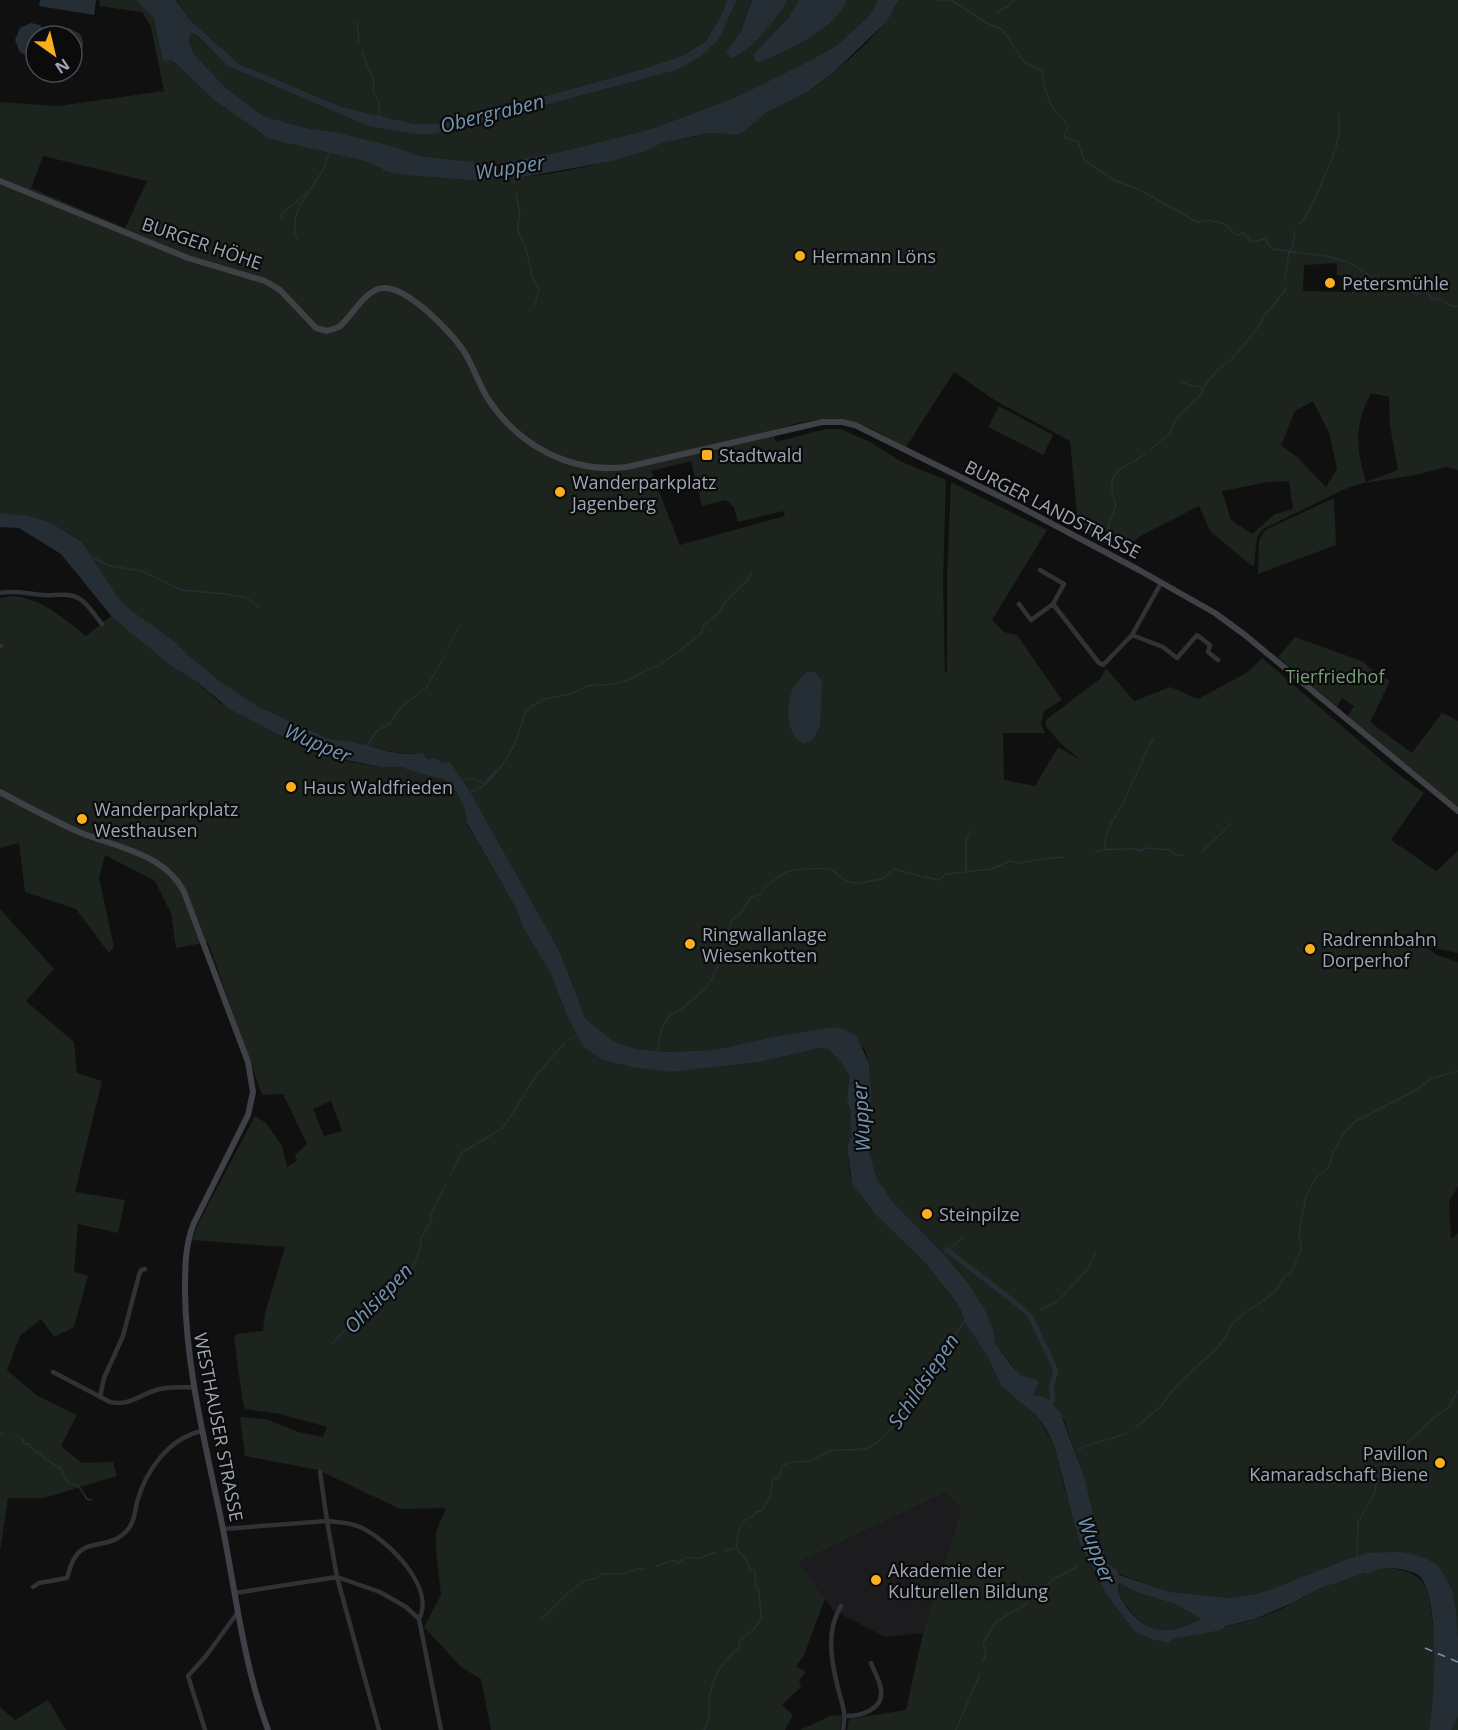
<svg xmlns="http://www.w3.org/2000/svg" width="1458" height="1730" viewBox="0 0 1458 1730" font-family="'Open Sans',sans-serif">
<rect width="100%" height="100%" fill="#101011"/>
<!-- built -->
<path fill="#1c1c1e" d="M945,1493L961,1509L923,1633L885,1637L833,1610L799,1562Z"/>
<!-- green -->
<path fill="#1c241d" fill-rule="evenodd" d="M100,0H136L144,7L154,18L158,32L172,60L214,100L269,139L368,162L379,168L404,175L481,181L513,176L523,177L549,174L613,161L644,152L662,143L711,133L739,135C752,122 767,110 784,102C792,98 801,96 809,91C835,74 888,28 899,0H1458V470L1446,467L1416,475L1363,483L1345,489L1263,529L1257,537L1254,565L1252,566L1210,531L1199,506L1142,535L1121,552L1074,527L1077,514L1070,441L996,401L954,372L906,447C888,438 870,426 850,421C826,414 795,424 772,431L776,442L826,429H841L870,442L902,462L946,480L943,579L945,674L947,671V577L951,482L1047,530L992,620L1004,632L1017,635L1062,700L1044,711L1041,724L1045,733H1003L1004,780L1035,786L1058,747L1081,760L1061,744L1045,725L1047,719L1101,678L1106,668L1134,701L1170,687L1198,699L1248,672L1262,658L1398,774L1424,793L1391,840L1436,871L1458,851V953L1425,946L1437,955L1458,962V1186L1449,1202L1451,1239L1458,1233V1638L1452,1589L1439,1566L1375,1553H1367L1347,1559L1274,1588L1256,1594L1230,1598L1171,1592L1119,1574L1117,1570L1110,1566L1099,1540L1085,1479L1064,1420L1038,1395L1033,1394L1039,1385L1031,1378L1019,1375L995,1343L994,1332L968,1283L942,1252L890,1199L883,1186L878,1182L869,1152L871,1090L869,1063L864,1048L816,1031L768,1038L714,1050L666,1052L636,1049L613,1041L585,1018L560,952L473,797L443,763L436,758L427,759L423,753C392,758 363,739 332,740L259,707L220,681L188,655L175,642L127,607L119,599L82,542L50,522L0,513V102L58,106L164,91L151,27L142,12L99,6ZM43,156L147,181L125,228L31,188ZM1337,263V275L1354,278V292L1303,291L1304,265ZM1371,393L1389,397L1390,426L1398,470L1366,482C1356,448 1354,425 1371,393ZM1313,401L1329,433L1337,469L1326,487L1297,457L1281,445L1295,411ZM691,461L702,506L726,500L734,507L738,522L783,511L785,516L680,545L651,471ZM1289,481L1293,509L1275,514L1252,534L1231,520L1222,491L1268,482Z
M177,0H727L722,14L706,41L684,55L643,69L477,115L438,124H415L342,107L239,64L189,19Z
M737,0H752L741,31L726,52L768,27L788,0H799L788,18L762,46L756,62H761C791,48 832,33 847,0H878L870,15L837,45L811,60L734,98L651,129L560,152L491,164L419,156L396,147L335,132L306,128L263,116L225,87L193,53L189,42L191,33L195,34L227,66L315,103L346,115L413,134H436L677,70L719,39Z
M999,406L1053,435L1043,455L988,427Z
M1334,498L1336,545L1258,574L1259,540L1265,530Z
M12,596C42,598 63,618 86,636L111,616L171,666L197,682L220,703L279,735L320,752L350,762L382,767L422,768L441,776L457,793L465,810L467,824L518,912L522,926L551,974L568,1018L583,1046L602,1060L636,1068L671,1072L760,1062L820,1048L828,1049L841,1062L849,1076L847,1102L851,1111V1136L847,1147L850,1177L861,1196L876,1215L925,1263L951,1295L960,1308L965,1323L988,1357L1001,1386L1037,1416L1054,1445L1064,1486L1075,1519L1076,1531L1093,1571L1106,1594L1135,1632L1151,1639L1158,1640L1222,1630C1229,1624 1243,1623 1252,1620C1265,1616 1279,1610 1291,1604C1307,1596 1353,1569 1369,1574C1376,1567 1386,1567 1395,1569C1432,1574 1429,1598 1433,1628L1458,1647V1730H847L849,1719L906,1710L923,1633L961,1509L945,1493L799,1562L825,1599L803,1657L796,1666L806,1672L799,1680L801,1687L782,1705L793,1715L785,1730H491L481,1679L461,1667L424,1627L441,1595L436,1550V1532L446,1508L400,1509L318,1470L245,1456L240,1417L265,1419L299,1432L323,1437L327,1427L280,1414L246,1409L243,1404L234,1337L237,1334L263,1331L265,1313L285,1247L192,1240L199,1222L255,1116L266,1123L282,1146L287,1167L297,1161L295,1155L307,1144L283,1094L262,1095L208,942L176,948L171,913L155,881L105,855L99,878L114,947L109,953L76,909L25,892L19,843L0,848V598ZM331,1101L342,1131L324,1136L313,1109Z
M1295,637L1364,662L1368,667L1390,681L1370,722L1412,753L1442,713L1458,721V807L1348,716L1354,706L1342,698L1337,707L1278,657Z
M0,909L54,969L26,1001L74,1042L77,1073L102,1081L75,1192L125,1200L118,1233L78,1224L74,1272L88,1276L74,1327L54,1337L41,1319L20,1336L7,1370L36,1395L77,1415L61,1446L82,1463L113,1462L117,1476L44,1498H8L0,1552Z
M1119,1583L1136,1592L1175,1604L1201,1619C1158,1639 1144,1632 1118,1594Z
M48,1700L66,1730H0V1707L15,1720Z
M842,1715L840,1730H800L830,1716Z"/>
<!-- water -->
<path fill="#262e35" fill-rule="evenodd" d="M40,0H96L94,15L39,6Z
M136,0H176L189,19L239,64L342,107L415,124H438L477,115L643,69L684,55L706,41L722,14L727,0H737L719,39L702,55L677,70L436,134H413L369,126L315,103L227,66L197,35L191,33L189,42L193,53L225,87L263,116L306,128L335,132L396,147L419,156L491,164L560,152L651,129L734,98L811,60L837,45L870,15L878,0H899L887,21L832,74L807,92L767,112L739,135L711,133L700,135L662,143L644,152L613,161L523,177L513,176L481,181L404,175L386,171L368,162L269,139L214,100L172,60L163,61L154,18Z
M752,0H788C776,19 753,49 732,58L726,52L741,31Z
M799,0H847C832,33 791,48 761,62H756L753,55L788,18Z
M31,23L40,25L48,36H36V55L28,56L20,52L15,40L20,28Z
M69,28L80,34C86,45 83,55 72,60V36H53L61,29Z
M0,513L27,516L50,522L82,542L119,599L127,607L175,642L188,655L220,681L259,707L332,740C363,739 392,759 423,753L427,759L436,758L443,763L450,762L473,797L560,952L585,1018L613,1041L636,1049L666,1052L714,1050L768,1038L835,1027L846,1030L856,1036L869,1063L871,1090L869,1152L878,1182L883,1186L890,1199L942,1252L968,1283L986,1312L994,1332L995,1343L1010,1364L1020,1375L1037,1380L1039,1384L1033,1394L1047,1398L1060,1412L1085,1479L1099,1540L1110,1566L1117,1570L1119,1575L1171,1592L1230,1598L1256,1594L1274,1588L1347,1559L1367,1553L1400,1552L1412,1554L1427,1559L1439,1566L1452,1589L1456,1612L1458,1638V1716L1451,1730H1429C1435,1700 1440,1602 1421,1578C1417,1572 1406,1570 1400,1569C1390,1568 1377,1566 1369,1574L1364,1573L1321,1588L1290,1604L1255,1619L1226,1626L1222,1630L1173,1639L1168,1643L1151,1639L1135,1632L1106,1594L1080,1544L1054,1445L1046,1429L1037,1416L1001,1386L988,1357L965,1323L960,1308L951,1295L925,1263L876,1215L852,1184L847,1147L851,1136V1111L847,1102L849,1076L841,1062L828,1049L820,1048L760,1062L671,1072L636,1068L602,1060L583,1046L568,1018L551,974L522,926L518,912L467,823L465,810L457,793L440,775L422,768L382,767L335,758L279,735L228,708L197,682L171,666L113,618L61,554L19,528L0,527ZM1119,1583L1136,1592L1175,1604L1201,1619C1169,1635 1147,1636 1125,1605C1120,1597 1116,1593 1119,1583Z
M807,671L816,673L822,681L820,727L812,740L803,744C786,735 786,707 792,691C795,683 802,677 807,671Z"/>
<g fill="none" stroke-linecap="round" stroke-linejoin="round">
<!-- stream -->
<path stroke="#262e35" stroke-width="1.5" d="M934,0H951L985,22L1003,30L1025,63L1042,71C1044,83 1046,97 1053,108C1057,116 1065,119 1068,127L1064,137L1078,142L1085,161L1114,180L1142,191L1197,222L1209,220L1225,224L1236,235L1244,233L1251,242L1265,239L1272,249L1326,256L1344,261L1355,266L1373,278L1418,294L1423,291L1429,294L1432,300L1437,298L1452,306H1458
M995,13L1007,7L1014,0
M357,22L359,42
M362,52L374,82L373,91L379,103V119
M326,160L330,153
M514,174V183
M516,193L520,215C513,230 525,243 528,257C531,269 531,278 539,289L535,305
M282,219V214L305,194
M1300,224C1312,208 1337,152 1339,133C1340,127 1339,120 1339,114
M297,239C286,209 317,187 326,163
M1285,279L1289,251L1293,245L1295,231
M1180,382L1193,386L1202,387
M1150,450L1171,432L1175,421L1183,411L1199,397L1204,387L1218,369L1231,360L1241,349L1261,323L1263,317L1285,291L1284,287
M1106,537L1109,524L1116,506C1104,472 1117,472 1144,455
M92,557L110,566L142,571L181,590L225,594L247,598L260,608
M448,648L459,626
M366,748L376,731L390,724L400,708L427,687L445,655
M462,781L469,778L484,783L496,771
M469,793L485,785L500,768L514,746L526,712L533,705L545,699L571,694L587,686L615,684L633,678L646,670L659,666L701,634L703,626L720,612L724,603L749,578L752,571
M1105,850C1103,830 1115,819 1123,803C1133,782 1142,760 1153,739
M1095,852C1109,847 1122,851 1136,848L1138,851L1146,848L1170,850L1175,855H1184
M1201,853L1232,823
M966,872V842L971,831
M924,877L940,880L945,874L992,869L1009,861L1019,863L1056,857L1064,858
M569,1040L578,1034
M657,1052C659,1044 659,1032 664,1024C670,1013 676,1013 685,1006C690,1002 697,996 703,991C714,980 716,966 725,955L723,943L727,938L732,919L740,914L751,897L761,894L765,886C772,883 777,877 784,873C792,869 823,867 831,870C841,875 842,882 855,883C864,884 873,879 883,879L894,869L920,876
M451,1175L461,1153L503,1128L538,1073L565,1043
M944,1254L963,1237
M1040,1310L1058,1301L1088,1269L1096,1252
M332,1344L342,1333L378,1304L412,1268L421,1247L420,1240L432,1220L431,1213L435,1205L446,1184
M1135,1428L1160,1407L1176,1386L1217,1348L1226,1336L1231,1325L1242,1315L1270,1296L1277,1289L1284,1277L1293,1270L1301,1248L1299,1233L1306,1196L1316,1178L1329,1167L1333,1152L1342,1136L1354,1122L1413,1092L1431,1079L1458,1071
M0,1434L4,1433
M15,1434L23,1440L24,1444H29L36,1453L39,1452L44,1458L61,1469L66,1480L70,1484L78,1485L87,1499L92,1500
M1076,1452L1083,1447L1128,1433
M723,1551L734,1549
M1357,1559L1358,1522L1374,1494L1379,1472L1387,1461L1436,1416L1448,1408L1458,1391
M656,1566L674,1560L677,1563L685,1558H700L715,1552
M542,1619L568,1593L584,1581L597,1578L601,1574H624L637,1569H645
M983,1662L986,1653L983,1643L996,1622L1023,1606L1055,1578L1077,1567
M704,1730C713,1713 707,1709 710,1693C714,1677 724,1657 739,1649L740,1640L752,1631L761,1620L759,1590L756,1587L755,1572L749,1568L748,1562L736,1548C738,1534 738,1519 754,1516L755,1512L762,1511L771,1493L773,1479L779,1478L782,1466C794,1459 797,1463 809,1461C817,1459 825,1452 834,1450C845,1448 856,1452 867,1448C895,1440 946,1347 964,1321
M956,1730L980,1674"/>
<!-- canal -->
<path stroke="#262e35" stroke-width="5" d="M947,1250L1017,1304L1031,1317L1056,1371L1051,1387L1053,1398L1049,1406"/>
<!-- river -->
<path stroke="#262e35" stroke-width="9" d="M408,765L440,774"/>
<!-- ferry -->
<path stroke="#7495b1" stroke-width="1.5" stroke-dasharray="8 6" stroke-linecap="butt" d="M1425,1648L1458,1662"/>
<!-- street -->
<path stroke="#313236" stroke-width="4.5" d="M1040,570L1064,584L1053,604
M0,593C15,590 28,594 43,595C55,596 69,592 80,599C89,605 95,616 102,624
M1019,604L1031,620L1053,604L1099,663L1103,665L1132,635L1161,583
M1132,635L1163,647L1177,658L1197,635L1210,645L1208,652L1218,660
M0,646H1
M53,1372L110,1402C130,1407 141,1393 160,1389C170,1386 183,1388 194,1387
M100,1397L104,1378L123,1336L139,1275L141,1270L145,1269
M223,1529L327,1521L337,1577L379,1730
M33,1587L39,1583L67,1578C69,1573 70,1566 73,1561C85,1535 110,1553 129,1528C135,1520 135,1511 137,1502C146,1470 169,1438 202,1431
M235,1593L337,1577L380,1592L406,1607L419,1619C436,1587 387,1539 360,1527C349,1522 339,1522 327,1521L320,1472
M841,1606C826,1630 831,1659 837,1684C841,1703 847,1710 843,1730
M419,1619L441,1730
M846,1716C860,1716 884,1710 881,1690C880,1681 874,1671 871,1663
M205,1730L188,1676L206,1656L238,1612"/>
<!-- secondary -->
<path stroke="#3f4146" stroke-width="6" d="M0,181L188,258L265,281L280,290L316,328L327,331L339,327C352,316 362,295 378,289C402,280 451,332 463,350C473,365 478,383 488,399C519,446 571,474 627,467L822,422H842L855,425L1009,501L1139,570L1215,613L1245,635L1458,811
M0,792C26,806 52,820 79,832C115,847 164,853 184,892L248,1062L253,1092L248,1115L194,1223C185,1245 185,1267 185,1291C186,1372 207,1450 223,1529C236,1596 244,1666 268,1730"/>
</g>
<!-- markers -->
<g fill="#fbaf1e" stroke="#0b0b0c" stroke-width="2">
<circle cx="800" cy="256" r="6"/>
<circle cx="1330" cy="283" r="6"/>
<rect x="701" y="449" width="12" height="12" rx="3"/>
<circle cx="560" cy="492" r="6"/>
<circle cx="291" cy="787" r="6"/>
<circle cx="82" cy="819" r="6"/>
<circle cx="690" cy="944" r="6"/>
<circle cx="1310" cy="949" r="6"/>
<circle cx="927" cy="1214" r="6"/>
<circle cx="1440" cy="1463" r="6"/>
<circle cx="876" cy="1580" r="6"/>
</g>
<g text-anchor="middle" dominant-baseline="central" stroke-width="4.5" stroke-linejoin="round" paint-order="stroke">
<!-- street labels -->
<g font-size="18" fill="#a0a6b3" stroke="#0b0b0c">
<text transform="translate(202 243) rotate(19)">BURGER HÖHE</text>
<text transform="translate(1053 509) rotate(27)">BURGER LANDSTRASSE</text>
<text transform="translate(219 1427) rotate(79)">WESTHAUSER STRASSE</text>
</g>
<!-- poi labels -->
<g font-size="18" fill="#a0a6b3" stroke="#0b0b0c" text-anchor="start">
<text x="812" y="256">Hermann Löns</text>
<text x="1342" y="283">Petersmühle</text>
<text x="719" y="455">Stadtwald</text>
<text x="572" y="482">Wanderparkplatz<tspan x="572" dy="21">Jagenberg</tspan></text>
<text x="303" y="787">Haus Waldfrieden</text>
<text x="94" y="809">Wanderparkplatz<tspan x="94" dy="21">Westhausen</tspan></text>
<text x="702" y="934">Ringwallanlage<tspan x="702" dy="21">Wiesenkotten</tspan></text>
<text x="1322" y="939">Radrennbahn<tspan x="1322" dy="21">Dorperhof</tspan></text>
<text x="939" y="1214">Steinpilze</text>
<text x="1428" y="1453" text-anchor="end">Pavillon<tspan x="1428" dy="21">Kamaradschaft Biene</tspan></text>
<text x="888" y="1570">Akademie der<tspan x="888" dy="21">Kulturellen Bildung</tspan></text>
</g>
<!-- park labels -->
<g font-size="18" fill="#769f78" stroke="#0b0b0c">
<text x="1335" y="676">Tierfriedhof</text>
</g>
<!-- water labels -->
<g font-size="20" font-style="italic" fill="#7495b1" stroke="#0b0b0c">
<text transform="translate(492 113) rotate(-14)">Obergraben</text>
<text transform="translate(510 167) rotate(-9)">Wupper</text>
<text transform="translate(318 743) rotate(23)">Wupper</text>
<text transform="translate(861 1117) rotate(-93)">Wupper</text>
<text transform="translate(378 1298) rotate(-46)">Ohlsiepen</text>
<text transform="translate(923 1381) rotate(-56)">Schildsiepen</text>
<text transform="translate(1097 1550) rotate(69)">Wupper</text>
</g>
</g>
<!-- north arrow -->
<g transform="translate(54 54) rotate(146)"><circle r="28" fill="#0b0b0c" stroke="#47494f" stroke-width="1.5"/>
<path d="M0-4.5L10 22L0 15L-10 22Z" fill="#fbaf1e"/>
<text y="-9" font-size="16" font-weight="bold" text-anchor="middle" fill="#a0a6b3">N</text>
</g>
</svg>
